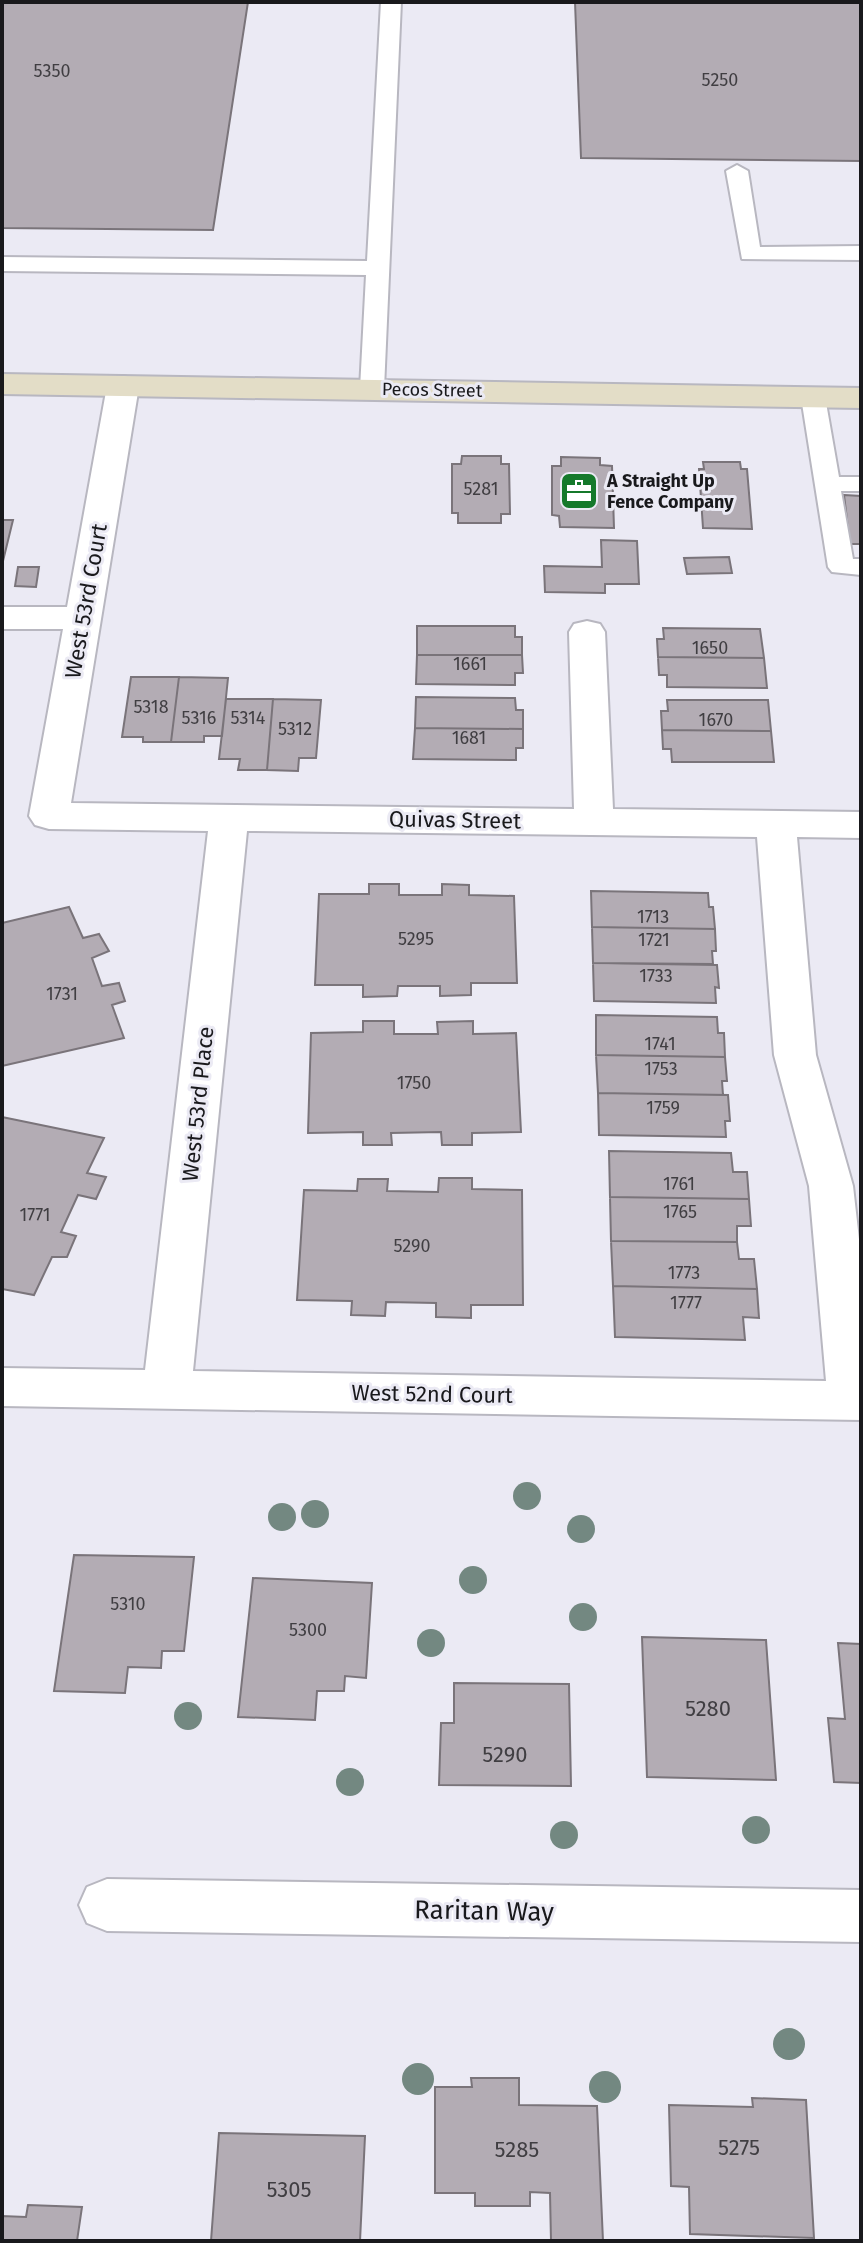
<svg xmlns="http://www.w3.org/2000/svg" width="863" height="2243" viewBox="0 0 863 2243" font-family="'Fira Sans',sans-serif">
<rect width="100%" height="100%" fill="#ebeaf4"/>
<!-- building -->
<path fill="#b3acb4" stroke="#7a747a" stroke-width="2" d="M2,2H248L213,230L2,228Z
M575,2H861V161L581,158Z
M462,456H501V464H509L510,514H501V523H458V513H452V464H461Z
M561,457L600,458V465L612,466L614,528L560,527L559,516L552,515V466H561Z
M703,462H740L741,469H747L752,529L703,528L699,469H704Z
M844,495L861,496V544H850Z
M2,520H13L3,561H2Z
M601,540L637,541L639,584H605V593L545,592L544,566L602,567Z
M729,557L732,573L687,574L684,558Z
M18,567H39L36,587L15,586Z
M417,626H515V637H522V655H417Z
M663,628L760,629L764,658L658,657L657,639H664Z
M417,655H522L523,673H515V685L416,684Z
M658,657L764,658L767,688L667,687V675H659Z
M131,677H179L171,742H143V737H122Z
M179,677L228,678L222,736H204V742H171Z
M416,697L515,698L516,710H523V729L415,728Z
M226,699H273L267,770H238L240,759H219Z
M273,699L321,700L316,758H299L298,771L267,770Z
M667,700H768L771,731L662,730L661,711H668Z
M415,728L523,729V748H516V760L413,759Z
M662,730L771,731L774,762H672L671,749H663Z
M369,884H399V895H442V884L469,885V895L514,896L517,983H471V995L440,996V986H398L397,996L363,997V985H315L319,894H369Z
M591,891L708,893L709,907H713L715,929L592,927Z
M69,907L83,938L99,934L109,951L92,958L102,986L119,983L125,1001L112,1005L124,1038L2,1066V923Z
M592,927L715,929L716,951H712L713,964L593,963Z
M593,963L717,965L719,988L715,987L716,1003L594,1001Z
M596,1015L717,1017L718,1033H724L725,1057L596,1055Z
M363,1021H394V1034H438L437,1022L473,1021V1034L516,1033L521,1132L472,1133V1145H442L441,1132L391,1133L392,1145H363V1132L308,1133L311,1033L363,1032Z
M596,1055L725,1057L727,1081H722L723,1095L598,1093Z
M598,1093L728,1095L730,1121H725L726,1137L599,1135Z
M2,1117L104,1138L87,1173L106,1177L96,1199L78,1195L61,1232L76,1236L67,1257H52L34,1295L2,1289Z
M609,1151L731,1153L733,1172H747L749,1199L610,1197Z
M439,1178H472V1189L522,1190L523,1305H471V1318L436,1317V1303L386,1302L385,1316L351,1315L352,1301L297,1300L304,1190L357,1191L358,1179H388L387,1191L438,1192Z
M610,1197L749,1199L751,1226H737V1242L611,1241Z
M611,1241L737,1242L739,1259H754L757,1289L613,1286Z
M613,1286L757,1289L759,1318L743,1317L745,1340L615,1337Z
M74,1555L194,1557L184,1651H162L161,1668L128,1667L125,1693L54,1691Z
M253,1578L372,1583L366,1678L345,1676L344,1691H317L315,1720L238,1717Z
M642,1637L766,1640L776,1780L647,1777Z
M838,1643L861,1644V1783L834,1782L828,1718L845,1719Z
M454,1683L569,1684L571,1786L439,1785L441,1723H454Z
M471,2078H519V2105L597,2106L603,2241H551L550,2193L530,2192V2206H475V2193H435V2087H472Z
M752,2098L806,2100L814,2238L690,2234L689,2187L671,2186L669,2105L753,2107Z
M219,2133L365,2136L360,2241H211Z
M28,2205L82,2207L77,2241H2V2216L26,2217Z"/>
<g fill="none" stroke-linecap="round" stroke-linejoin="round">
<!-- lane casing -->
<g stroke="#b8b7c0" stroke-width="4">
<path id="lane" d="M381,2H401L384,389L380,394H364L360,389L366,275L2,271V257L367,261Z
M737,165L748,171L760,247L861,246V260L742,259L726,171Z
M813,390L821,392L825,397L839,477H861V491H841L853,559H861V575L832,572L828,567L801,397L805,392Z"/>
</g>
<!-- street casing -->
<g stroke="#b8b7c0" stroke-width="4">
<path id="street" d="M123,376L135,379L139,386L71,803L574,809L569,632L574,624L587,621L600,624L605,632L613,809L861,812V838L797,837L816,1055L853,1186L861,1257V1420L2,1406V1368L145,1370L208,831L49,829L35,825L29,816L63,629H2V607H67L107,386L111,379ZM247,831L757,837L774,1055L809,1186L826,1381L193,1371Z
M107,1879L861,1890V1942L107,1931L87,1923L79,1905L87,1887Z"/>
</g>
<!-- secondary casing -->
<g stroke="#b8b7c0" stroke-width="4">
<path id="secondary" d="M2,374L861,388V408L2,394Z"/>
</g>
<!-- lane -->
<use href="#lane" fill="#fff" fill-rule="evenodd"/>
<!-- street -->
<use href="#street" fill="#fff" fill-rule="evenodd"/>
<!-- secondary -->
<use href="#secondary" fill="#e3ddc7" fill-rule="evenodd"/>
</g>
<!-- trees -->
<g fill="#738881">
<circle cx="527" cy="1496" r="14"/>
<circle cx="315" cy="1514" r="14"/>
<circle cx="282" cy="1517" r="14"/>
<circle cx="581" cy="1529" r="14"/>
<circle cx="473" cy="1580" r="14"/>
<circle cx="583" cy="1617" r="14"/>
<circle cx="431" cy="1643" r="14"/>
<circle cx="188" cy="1716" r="14"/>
<circle cx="350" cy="1782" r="14"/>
<circle cx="756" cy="1830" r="14"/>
<circle cx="564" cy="1835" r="14"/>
<circle cx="789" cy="2044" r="16"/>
<circle cx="418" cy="2079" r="16"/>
<circle cx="605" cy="2087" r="16"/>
</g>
<!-- icons -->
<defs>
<g id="office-square" transform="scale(2)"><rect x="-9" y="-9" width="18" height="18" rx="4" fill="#15792b" stroke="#ebeaf4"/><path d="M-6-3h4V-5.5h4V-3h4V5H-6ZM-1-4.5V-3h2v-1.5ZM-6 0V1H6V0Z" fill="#fff"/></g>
</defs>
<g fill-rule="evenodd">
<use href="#office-square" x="579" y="491"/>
</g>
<g text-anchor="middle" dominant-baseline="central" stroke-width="6" stroke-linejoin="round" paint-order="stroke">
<!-- number labels -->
<g font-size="18" fill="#403e42">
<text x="52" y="71">5350</text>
<text x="720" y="80">5250</text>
<text x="481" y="489">5281</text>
<text x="710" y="648">1650</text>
<text x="470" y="664">1661</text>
<text x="151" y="707">5318</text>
<text x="199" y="718">5316</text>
<text x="248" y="718">5314</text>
<text x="716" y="720">1670</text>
<text x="295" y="729">5312</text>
<text x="469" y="738">1681</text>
<text x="653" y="917">1713</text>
<text x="416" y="939">5295</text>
<text x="654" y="940">1721</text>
<text x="656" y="976">1733</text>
<text x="62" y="994">1731</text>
<text x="660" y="1044">1741</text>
<text x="661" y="1069">1753</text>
<text x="414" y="1083">1750</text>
<text x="663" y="1108">1759</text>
<text x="679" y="1184">1761</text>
<text x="680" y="1212">1765</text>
<text x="35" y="1215">1771</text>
<text x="412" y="1246">5290</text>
<text x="684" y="1273">1773</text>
<text x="686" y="1303">1777</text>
<text x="128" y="1604">5310</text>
<text x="308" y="1630">5300</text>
</g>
<!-- far-street labels -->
<g font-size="18" fill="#19191c" stroke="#ebeaf4">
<text transform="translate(432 390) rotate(1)">Pecos Street</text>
</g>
<!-- far-poi labels -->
<g font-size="18" font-weight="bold" fill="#19191c" stroke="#ebeaf4" text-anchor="start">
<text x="607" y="481">A Straight Up<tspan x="607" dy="21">Fence Company</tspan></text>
</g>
<!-- street labels -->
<g font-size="22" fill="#19191c" stroke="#ebeaf4">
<text transform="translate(86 601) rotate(-80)">West 53rd Court</text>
<text transform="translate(455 820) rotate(1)">Quivas Street</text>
<text transform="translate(198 1104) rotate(-84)">West 53rd Place</text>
<text transform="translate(432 1394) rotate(1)">West 52nd Court</text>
</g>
<!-- near-number labels -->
<g font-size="22" fill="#403e42">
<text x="708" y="1708">5280</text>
<text x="505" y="1754">5290</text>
<text x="739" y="2147">5275</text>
<text x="517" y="2149">5285</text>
<text x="289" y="2189">5305</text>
</g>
<!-- near-street labels -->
<g font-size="26" fill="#19191c" stroke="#ebeaf4">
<text transform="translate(484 1911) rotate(1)">Raritan Way</text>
</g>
</g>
<!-- border -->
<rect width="863" height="2243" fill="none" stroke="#19191c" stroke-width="8"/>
</svg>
